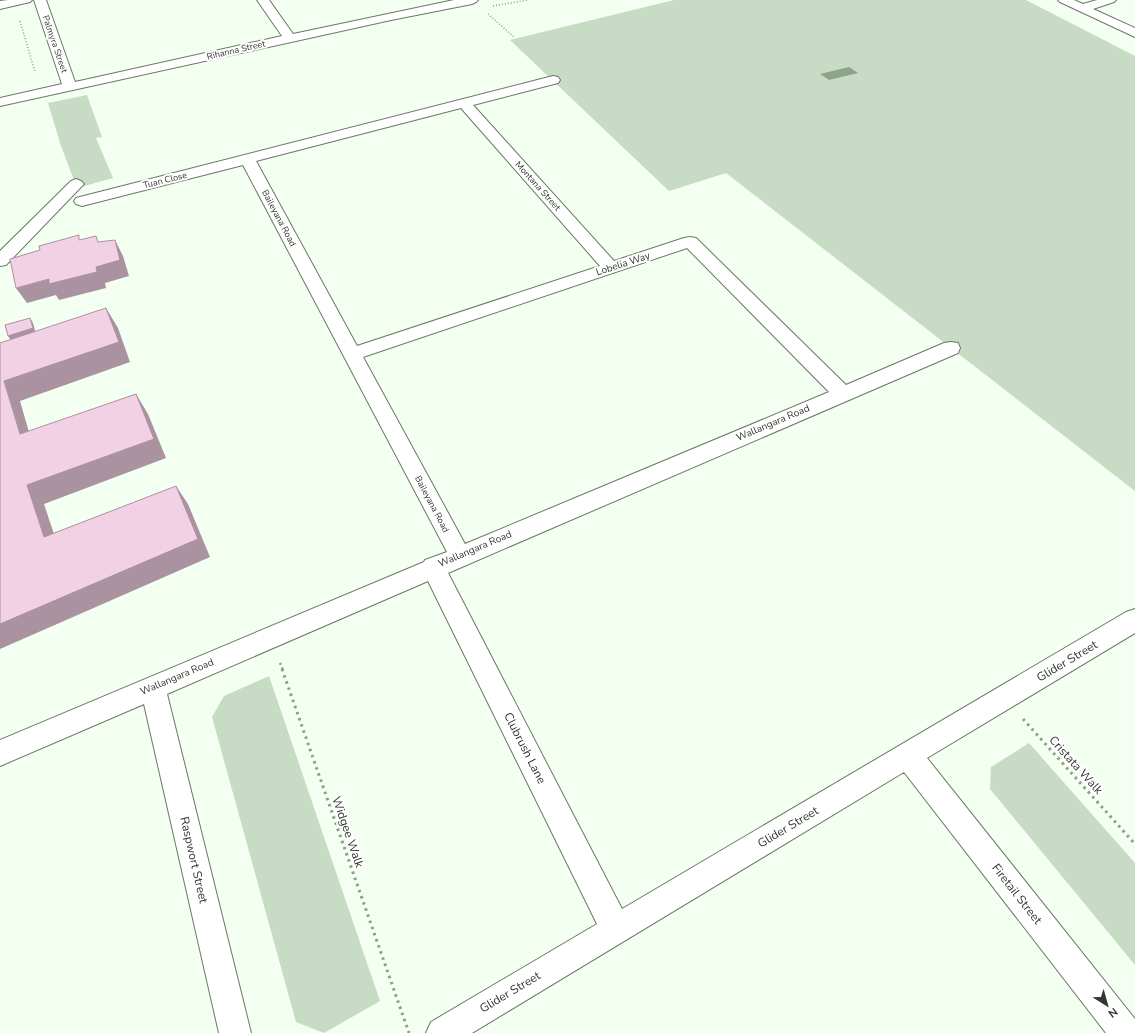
<svg xmlns="http://www.w3.org/2000/svg" width="1135" height="1033" viewBox="0 0 1135 1033" font-family="'Nunito Sans',sans-serif">
<rect width="100%" height="100%" fill="#f3fff0"/>
<!-- green -->
<path fill="#c8dbc4" d="M674,0H1026L1135,56V491L726,173L669,191L510,40Z
M87,95L102,137L96,138L113,178L77,188L61,146L48,103Z
M269,676L380,1001L324,1033L296,1022L212,717L224,696Z
M1029,743L1135,863V965L990,789L991,767Z"/>
<!-- water -->
<path fill="#8ea489" d="M849,67L858,73L829,80L820,74Z"/>
<g fill="none" stroke-linecap="round" stroke-linejoin="round">
<!-- minor casing -->
<g stroke="#687963" stroke-width="2">
<path id="minor" d="M8,0H32L30,2L0,9V1Z
M34,0H46L75,82L282,36L257,0H269L293,34L454,0H478L476,2L472,4L391,20L0,106V98L62,84Z
M1058,0H1074L1083,4L1097,0H1116L1114,2L1093,9L1135,28V37L1060,2Z
M553,76L558,77L560,80L558,83L473,105L614,261L684,238L690,237L696,238L846,385L944,343L951,342L958,343L960,348L958,353L448,573L622,909L1126,612L1135,609V633L927,758L1135,1019V1033H1106L904,772L472,1033H426L431,1022L597,924L428,581L167,694L251,1033H219L144,704L0,766V740L424,562L425,560L447,552L243,165L82,206L76,204L74,201L76,198ZM461,108L600,266L357,346L256,161ZM687,248L829,392L465,544L363,357Z
M76,179L81,181L84,184L81,187L6,265L0,266V251L71,181Z"/>
</g>
<!-- path-far2 -->
<path stroke="#919b8e" stroke-width="1.5" stroke-dasharray="1 2" stroke-linecap="butt" d="M493,6L528,0
M488,14L514,37
M20,21L35,72"/>
<!-- path-far1 -->
<path stroke="#919b8e" stroke-width="2.5" stroke-dasharray="2 3" stroke-linecap="butt" d="M280,663L283,670"/>
<!-- path -->
<path stroke="#919b8e" stroke-width="3" stroke-dasharray="2.5 4" stroke-linecap="butt" d="M282,669L409,1033
M1023,719L1135,844"/>
<!-- minor -->
<use href="#minor" fill="#fff" fill-rule="evenodd"/>
</g>
<!-- shaded-wall -->
<path fill="#aa92a0" d="M115,240L123,256L129,276L105,283L106,288L59,300L56,295L27,303L16,288L96,267Z
M106,308L118,328L130,362L20,401L35,453L20,434L4,381Z
M30,318L33,323L36,334L12,342L8,336Z
M136,394L148,414L166,458L44,504L61,555L44,537L27,485Z
M176,486L188,504L210,557L0,649V624Z"/>
<!-- building -->
<path fill="#f3d1e5" stroke="#aa92a0" d="M79,235V240L96,236L98,242L115,240L120,260L96,267L97,272L49,284V279L16,288L10,259L40,250L39,246Z
M106,308L119,342L4,381L20,434L136,394L154,439L27,485L44,537L176,486L198,539L0,624V343Z
M30,318L33,328L8,336L5,325Z"/>
<g text-anchor="middle" dominant-baseline="central" stroke-width="4" stroke-linejoin="round" paint-order="stroke">
<!-- far-street labels -->
<g font-size="9" fill="#30382e" stroke="#fff">
<text transform="translate(55 44) rotate(71)">Palmyra Street</text>
<text transform="translate(236 50) rotate(-13)">Rihanna Street</text>
<text transform="translate(165 180) rotate(-14)">Tuan Close</text>
<text transform="translate(538 186) rotate(48)">Montana Street</text>
<text transform="translate(279 218) rotate(62)">Baileyana Road</text>
<text transform="translate(432 504) rotate(62)">Baileyana Road</text>
</g>
<!-- street labels -->
<g font-size="10" fill="#30382e" stroke="#fff">
<text transform="translate(623 264) rotate(-18)">Lobelia Way</text>
<text transform="translate(773 423) rotate(-23)">Wallangara Road</text>
<text transform="translate(475 549) rotate(-23)">Wallangara Road</text>
<text transform="translate(177 677) rotate(-23)">Wallangara Road</text>
</g>
<!-- near-street labels -->
<g font-size="12" fill="#30382e" stroke="#fff">
<text transform="translate(1067 661) rotate(-31)">Glider Street</text>
<text transform="translate(525 748) rotate(63)">Clubrush Lane</text>
<text transform="translate(1076 765) rotate(48)">Cristata Walk</text>
<text transform="translate(788 827) rotate(-31)">Glider Street</text>
<text transform="translate(348 832) rotate(71)">Widgee Walk</text>
<text transform="translate(194 860) rotate(77)">Raspwort Street</text>
<text transform="translate(1017 894) rotate(52)">Firetail Street</text>
<text transform="translate(510 992) rotate(-31)">Glider Street</text>
</g>
</g>
<!-- north arrow -->
<g transform="translate(1107 1005) rotate(143)" stroke="#ffffff" stroke-width="3" paint-order="stroke">
<path d="M0-3L7 15L0 10L-7 15Z" fill="#30382e"/>
<text y="-6" font-size="11" font-weight="bold" text-anchor="middle" fill="#30382e">N</text>
</g>
</svg>
